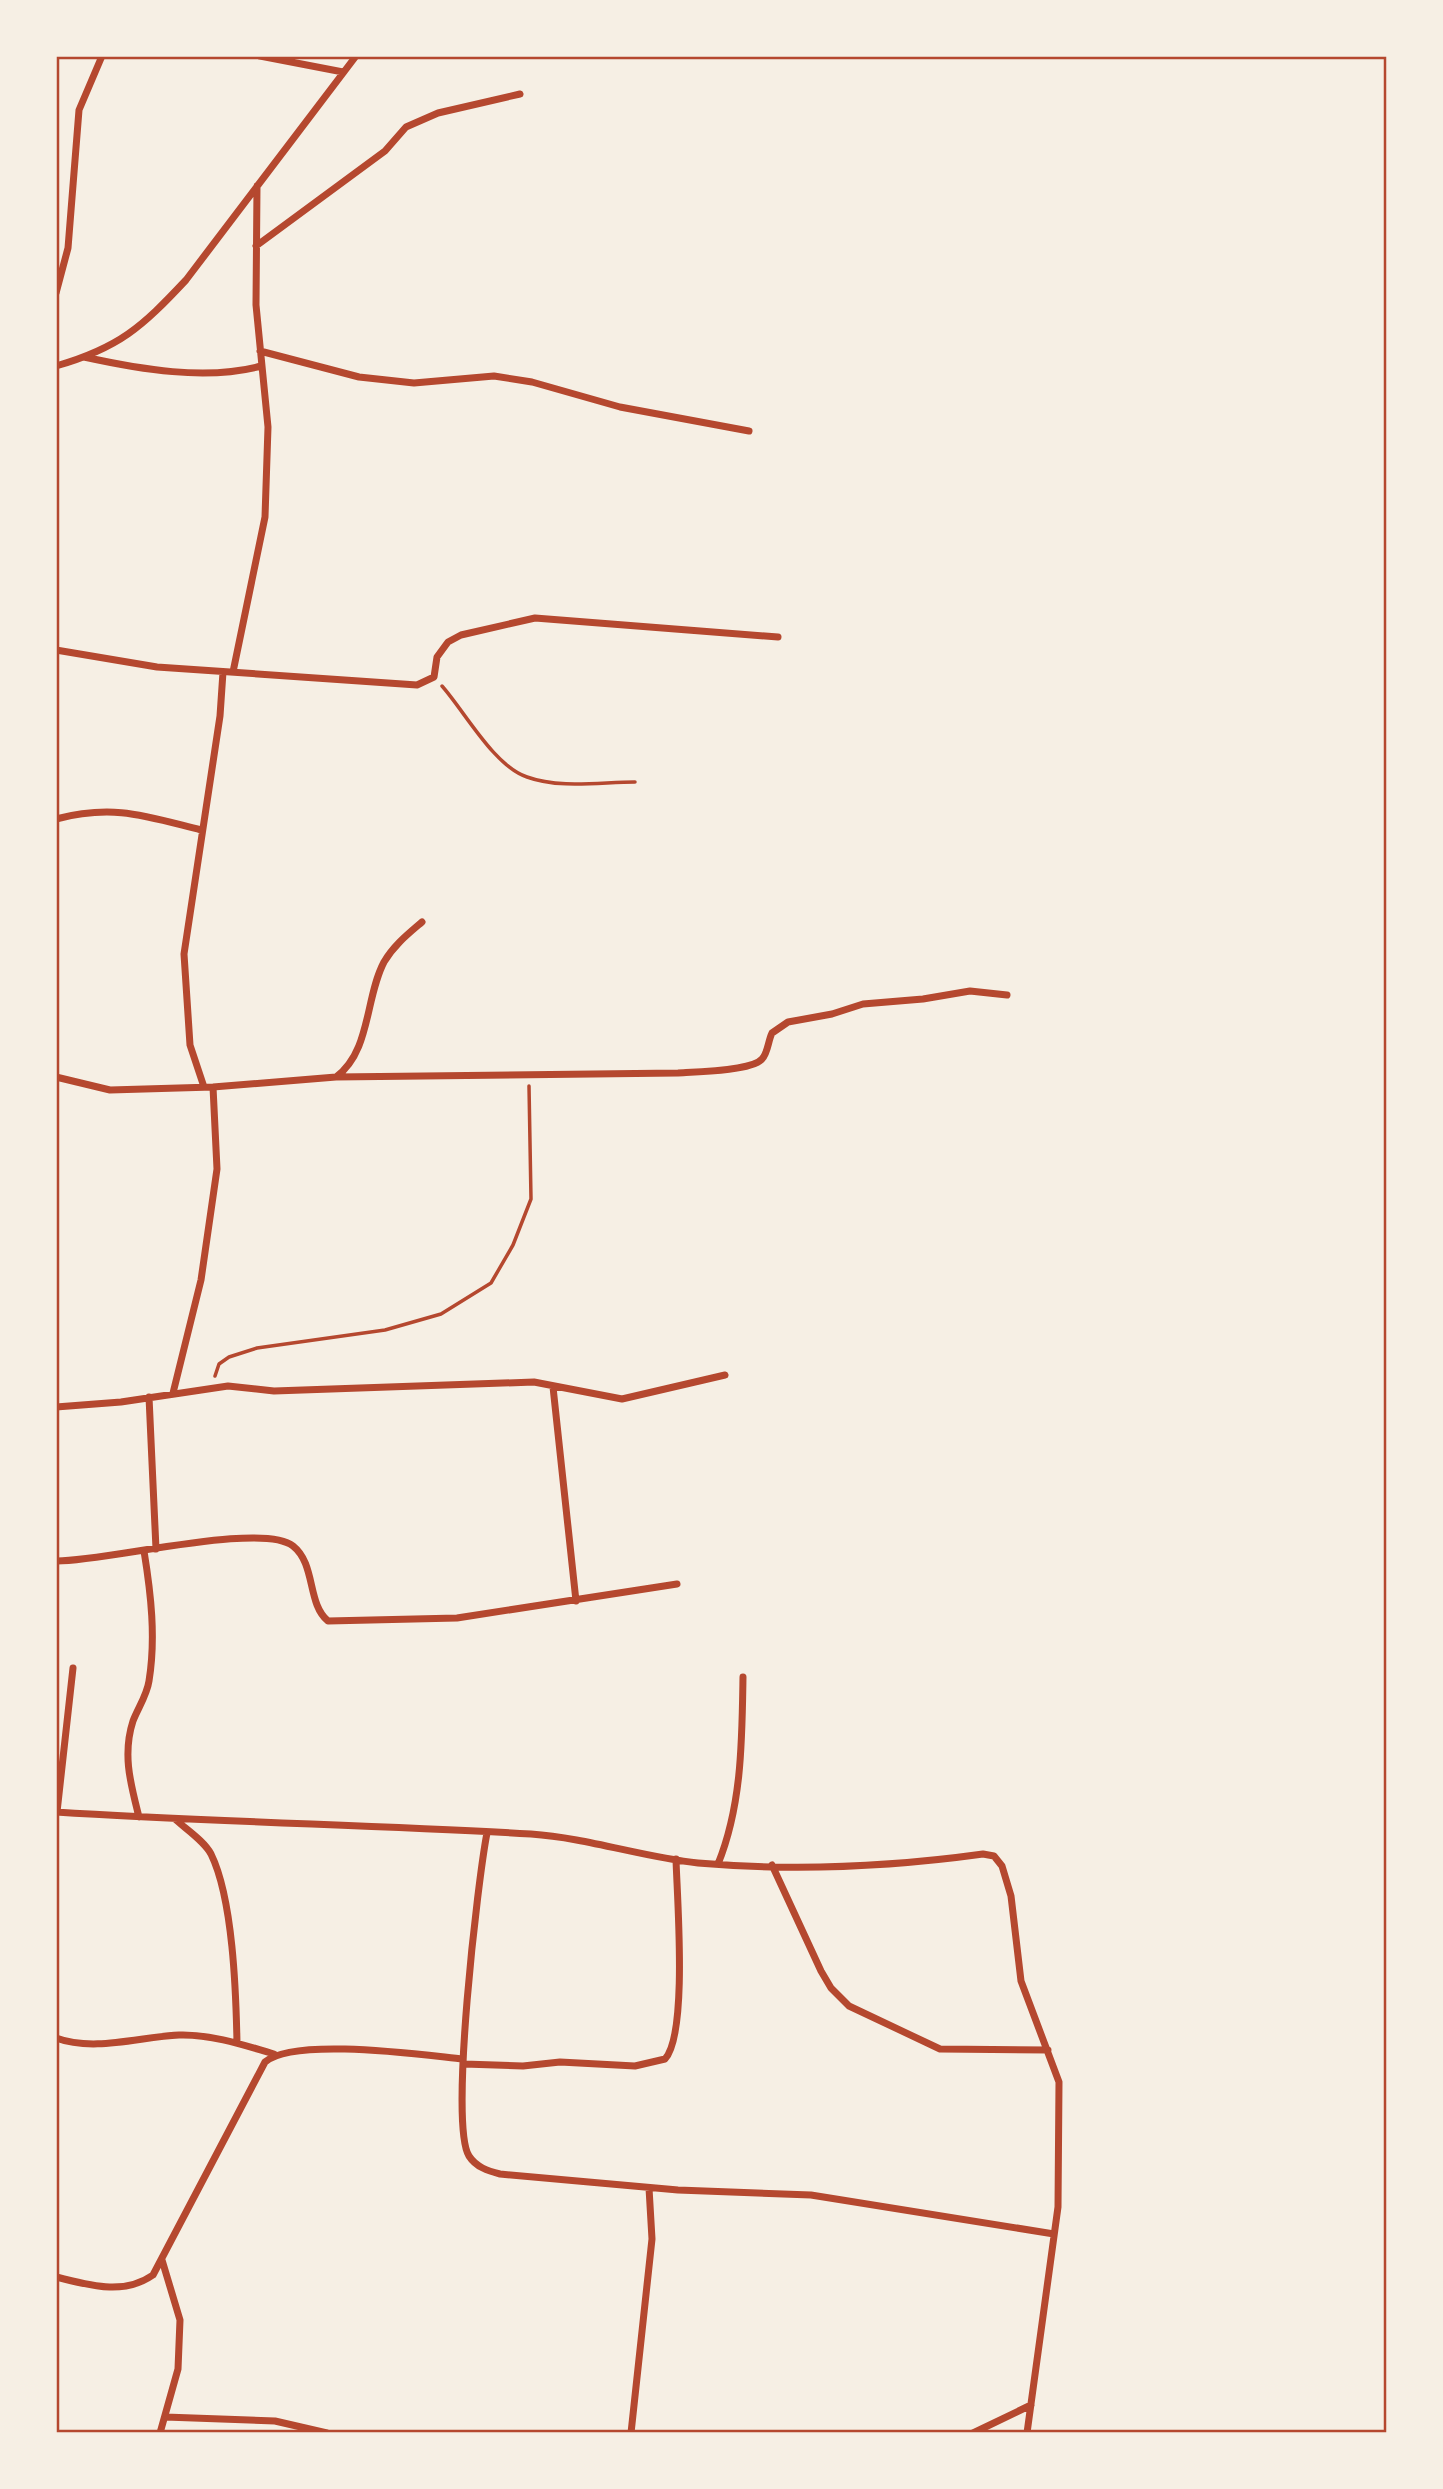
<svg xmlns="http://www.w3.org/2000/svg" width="1443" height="2489" viewBox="0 0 1443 2489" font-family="Arial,sans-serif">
<rect width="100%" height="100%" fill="#f6efe4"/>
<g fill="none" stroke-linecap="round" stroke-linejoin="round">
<!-- path -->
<path stroke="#b5482f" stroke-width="3.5" d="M442,686C465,712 494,766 527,777C560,789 601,782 635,782
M215,1376L219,1364L229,1357L257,1348L385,1330L441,1314L491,1283L513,1245L531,1199L529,1086"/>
<!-- minor -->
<path stroke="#b5482f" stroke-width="7" d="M260,56L343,72
M256,246L385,151L406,127L438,113L520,94
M56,293L68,248L79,110L102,56
M260,351L359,377L414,383L494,376L532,382L620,407L749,431
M84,357C139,369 206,381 261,366
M56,366C119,348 142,327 186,280L356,56
M56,650L157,667L417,685L434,677L437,657L448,642L461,635L535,618L778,637
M233,672L265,517L268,427L256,305L257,186
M56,819C114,804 145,816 201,830
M56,1077L110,1090L213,1087L336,1077C371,1051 365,998 384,962C394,945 408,934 422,922
M336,1077L678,1073C694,1072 752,1071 762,1059C768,1053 768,1041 772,1033L788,1022L832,1014L863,1004L923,999L970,991L1007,995
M204,1087L190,1045L184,954L220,716L223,672
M553,1387L576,1601
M173,1393L201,1280L217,1169L213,1087
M149,1397L156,1549
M56,1407L121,1402L228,1386L274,1391L534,1382L622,1399L725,1375
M56,1561C104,1562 262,1521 293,1546C316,1564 307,1604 328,1621L457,1618L677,1584
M56,1812C214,1822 373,1825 531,1834C588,1838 642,1857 698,1863C792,1871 889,1867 983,1854L994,1856L1002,1866L1011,1896L1021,1981L1059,2082L1058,2207L1027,2433
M57,1812L73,1668
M139,1817C131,1785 122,1755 133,1721C138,1708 147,1695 149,1681C156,1638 151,1594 144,1551
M176,1820C187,1830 204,1841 211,1854C233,1899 236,1992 237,2043
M487,1833C478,1879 449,2125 469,2156C476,2167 488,2171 500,2174L678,2190L811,2195L1054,2234
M718,1864C742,1805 742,1740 743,1677
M772,1865L821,1971L831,1988L849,2006L940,2049L1048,2050
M56,2038C94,2052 139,2037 179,2035C211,2034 244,2045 274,2054
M464,2064L523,2066L560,2062L635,2066L665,2059C688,2034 677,1897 676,1859
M56,2277C89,2285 123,2296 153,2275L265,2062C294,2037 422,2055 463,2059
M165,2417L275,2421L327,2433
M160,2433L178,2369L180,2320L162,2260
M631,2433L652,2239L649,2188
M973,2433L1031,2405"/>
</g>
<!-- border -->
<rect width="1443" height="2489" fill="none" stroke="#f6efe4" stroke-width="116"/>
<rect x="58" y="58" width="1327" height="2373" fill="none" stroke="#b5482f" stroke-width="2.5"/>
</svg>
